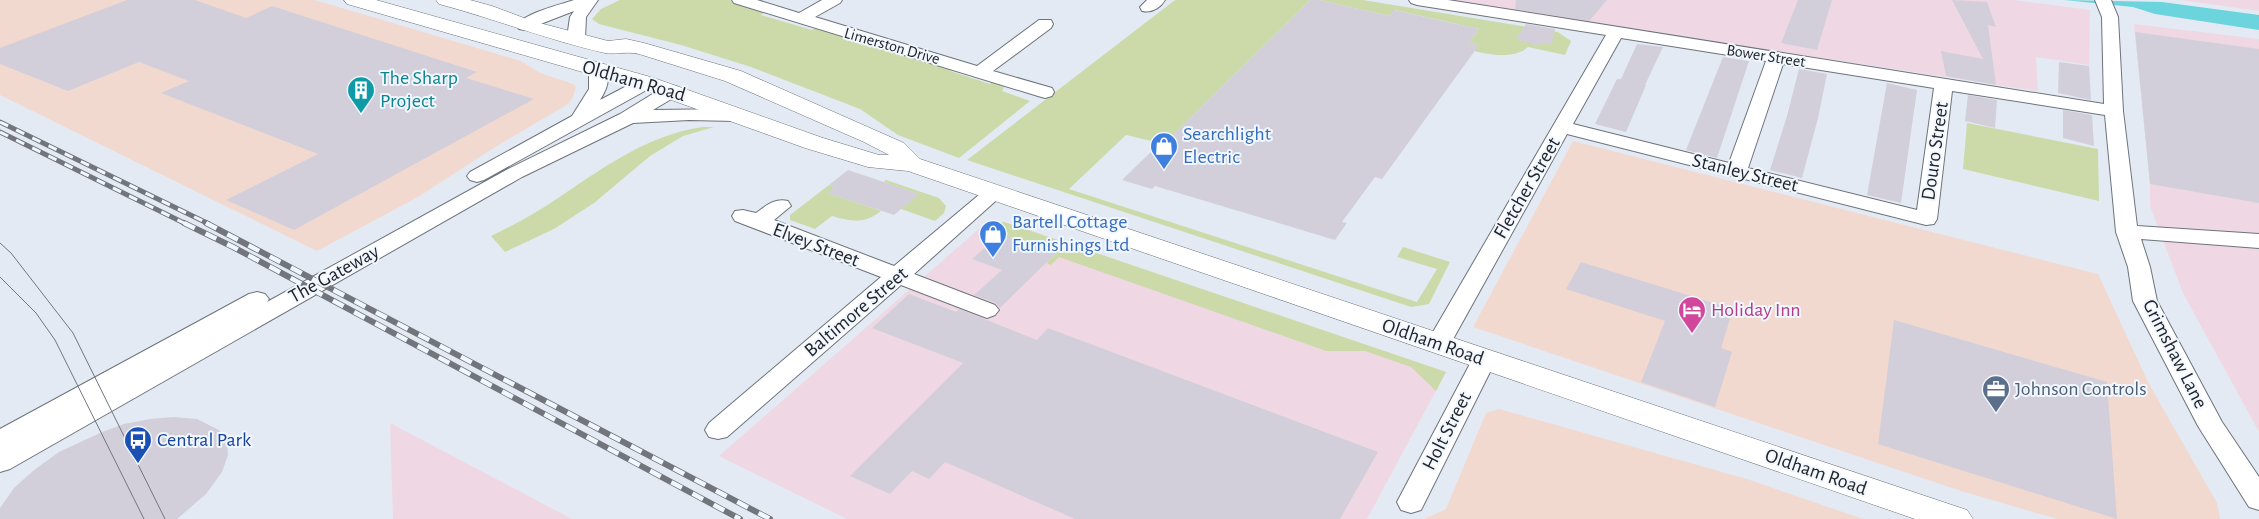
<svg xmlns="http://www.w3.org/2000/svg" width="2259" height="519" viewBox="0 0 2259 519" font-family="'Alegreya Sans',sans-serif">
<rect width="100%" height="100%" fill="#e3eaf3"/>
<!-- commercial -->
<path fill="#f2d9d0" d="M0,0H315L521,61L540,73L573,84L576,87L573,97L568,104L492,149L418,197L317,251L0,95Z
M1573,141L2098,274L2149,384L2217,503L2220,519H2057L1961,491L1473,327Z
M1499,409L1747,479L1863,519H1424L1446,509L1486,413Z"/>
<!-- industrial -->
<path fill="#efd8e3" d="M1443,0H2014L2090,10L2089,65L2036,57L2038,91Z
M2181,0H2259V11Z
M2134,24L2259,39V432L2183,293L2150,206V184Z
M1004,222L1446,372L1367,519H847L719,456L980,228L993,223Z
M390,423L572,519H393Z"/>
<!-- green -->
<path fill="#ccdaa9" d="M620,0H729L764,13L761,15L812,30L815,28L953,68L950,71L990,84L992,82L1005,85L1002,91L1030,101L959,158L898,135L860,109L751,67L681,45L599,24L592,19L601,9Z
M1175,0H1310L1164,144L1126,135L1069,189L1417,302L1437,269L1397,257L1403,247L1450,262L1429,304L1411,307L967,160Z
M1319,0H1363L1558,32L1571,41L1565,55L1528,47C1515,59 1490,55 1474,51L1478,45L1469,43L1479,29L1395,10L1389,16Z
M1967,123L2098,149L2099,201L1963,169Z
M703,127H714L683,136L650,156L594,203L554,229L505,252L491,236C512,226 532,215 552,202C599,171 645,135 703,127Z
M886,180L939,198L946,206L944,213L935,221L901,209L918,194L884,182Z
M829,185L835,187L828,193L881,211C864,224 853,222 832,216L815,229L790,220V215Z
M1004,222L1067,243L1446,372L1436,391L1411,367L1365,351H1326L1059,257L1051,265L1046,263L1056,253L980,228L993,223Z"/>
<!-- water -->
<path fill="#6cd4dc" d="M2064,0L2162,2L2259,15V30L2155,14L2133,7Z"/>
<!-- building -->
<path fill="#d2cfda" d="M127,0H195L246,18L272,6L477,72L466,78L534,99L294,230L226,200L318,154L161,93L189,81L139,62L68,91L0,64V48Z
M1310,0H1319L1389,16L1394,10L1479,29L1469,43L1479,45L1382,179L1375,177L1342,222L1347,223L1335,240L1155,186L1152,189L1122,180L1157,146L1161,147Z
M1516,0H1607L1589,21L1515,9Z
M1798,0H1832L1817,50L1781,43Z
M1952,0L1987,2L1996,27L1988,25L1996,85L1946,76L1941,51L1983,59Z
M1526,24L1555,29L1552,43L1535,45L1516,39Z
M2135,32L2259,49V203L2150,184Z
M1637,44L1663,47L1645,85H1646L1626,132L1595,124L1617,79H1621Z
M1723,57L1749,61L1717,158L1686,150Z
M2059,62L2089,66L2091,100L2058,93Z
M1799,69L1827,74L1818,118L1802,178L1770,170L1787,116Z
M1887,83L1917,90L1901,203L1867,195Z
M1968,95L1997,100L1995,128L1965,121Z
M2063,110L2092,115L2094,146L2063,138Z
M848,170L884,182L919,194L894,215L827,193L835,187L829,185Z
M1001,234L1056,253L1000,308L996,303L974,295L1002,270L972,259Z
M1581,262L1733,309L1721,348L1732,352L1715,407L1641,382L1665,321L1566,289Z
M909,294L956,312L959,309L1037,340L1048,328L1378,452L1340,519H1075L945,462L929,479L912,471L890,494L850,476L963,363L872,328Z
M1894,320L2107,382L2117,519L1878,444Z
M174,417L197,419L219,430L227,443L228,455L222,472L206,494L177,519H0V508L14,488L34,470L59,452L102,432L124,424L150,419Z"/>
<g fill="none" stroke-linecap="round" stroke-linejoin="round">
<!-- minor casing -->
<g stroke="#6d737c" stroke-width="2">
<path id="minor" d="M574,0H598L586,17L585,38L582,42H570L567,38L570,17L574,11L525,30L519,29L517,25C525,13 559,5 574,0Z
M732,0H757L799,13L822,0H842L840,3L815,17L977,66L1039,20H1051L1053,24L1051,28L993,71L1052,88L1054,92L1052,96L1045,98L1038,96L734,3Z
M1147,0H1165C1160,8 1152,13 1142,11L1140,7Z
M1409,0H1448L2104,104L2102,17L2095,0H2111L2118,17L2123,111L2137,226L2259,234V248L2141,239L2150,267L2157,301L2222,422L2259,477V510L2249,507L2198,426L2133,301L2128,267L2116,232L2105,115L1952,91L1937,219L1934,224L1926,225L1567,134L1447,350L1438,352L1429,350L1426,344L1606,35L1417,5L1411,3ZM1621,38L1766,61L1729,163L1573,124ZM1783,64L1934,88L1917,210L1748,168Z
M598,66L604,67C612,78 606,91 600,100L640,79L646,78L652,79L655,83L652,87L484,180L477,182L470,180L467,176L470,172L572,116L589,89V71L592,67Z
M671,85L678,87L680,91L678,95L653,110L735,109L742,111L745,115L742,119L735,121L689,120L633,123L522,177L10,469L0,472V429L249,294L257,292L265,294L269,299L267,302L508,169L620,114L664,87Z
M993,187L1000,189L1003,193L1000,197L914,274L995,305L999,310L995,315L987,318L979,315L901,285L727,437L718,439L709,437L705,430L709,423L881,277L735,221L732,216L735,211L743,210L756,213C766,206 774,198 788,201L791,206L774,220L894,266L986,189Z
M1484,352L1493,354L1496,360L1421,510L1411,513L1401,510L1397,502L1472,360L1475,354Z"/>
</g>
<!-- highway casing -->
<g stroke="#6d737c" stroke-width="1">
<path id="highway" d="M344,0H376L654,78L823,138L879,155H889L864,142L725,81L639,54C626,51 615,55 605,53C548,40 495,19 439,4L436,0H470L492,6L532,21L608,41L626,39L644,43L741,71L904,143L920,159L1967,510L1973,519H1915L908,171L868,167L805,148L638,88L347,4Z"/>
</g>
<!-- minor -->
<use href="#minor" fill="#fff" fill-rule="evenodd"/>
<!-- highway -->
<use href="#highway" fill="#fff" fill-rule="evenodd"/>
<!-- tram -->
<path stroke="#72767c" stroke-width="1" d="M0,243L11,253L73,333L165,519
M0,277L36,313L55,340L144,519"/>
<!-- rail-far1 casing -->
<g stroke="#72767c" stroke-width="5">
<path id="rail-far1" d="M0,122L209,224
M0,132L186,224"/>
</g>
<!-- rail casing -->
<g stroke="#72767c" stroke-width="6">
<path id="rail" d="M184,223L233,247L740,519
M206,223L770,519"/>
</g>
<!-- rail-far1 -->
<use href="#rail-far1" stroke="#f1f7ff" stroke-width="3" stroke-dasharray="9" stroke-linecap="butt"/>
<!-- rail -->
<use href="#rail" stroke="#f1f7ff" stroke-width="4.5" stroke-dasharray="12" stroke-linecap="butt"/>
</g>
<!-- icons -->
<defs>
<g id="building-pin" transform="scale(1.4375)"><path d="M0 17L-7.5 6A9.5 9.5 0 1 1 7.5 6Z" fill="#0f9aa8" stroke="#f1f7ff"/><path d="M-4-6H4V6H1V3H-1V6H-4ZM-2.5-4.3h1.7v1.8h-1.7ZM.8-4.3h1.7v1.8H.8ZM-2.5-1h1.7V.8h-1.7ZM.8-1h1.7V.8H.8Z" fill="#fff"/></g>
<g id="shop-pin" transform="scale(1.4375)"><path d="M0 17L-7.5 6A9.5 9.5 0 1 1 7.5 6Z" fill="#3f7fe0" stroke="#f1f7ff"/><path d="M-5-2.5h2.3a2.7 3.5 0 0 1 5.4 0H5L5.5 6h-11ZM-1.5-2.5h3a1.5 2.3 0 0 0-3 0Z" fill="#fff"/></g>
<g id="hotel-pin" transform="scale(1.4375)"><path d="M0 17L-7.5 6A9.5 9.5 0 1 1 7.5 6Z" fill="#d1479c" stroke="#f1f7ff"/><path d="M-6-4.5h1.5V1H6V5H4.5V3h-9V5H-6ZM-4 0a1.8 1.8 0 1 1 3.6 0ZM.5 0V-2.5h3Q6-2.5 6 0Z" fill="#fff"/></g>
<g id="office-pin" transform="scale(1.4375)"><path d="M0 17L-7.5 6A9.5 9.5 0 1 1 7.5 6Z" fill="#5c6f8a" stroke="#f1f7ff"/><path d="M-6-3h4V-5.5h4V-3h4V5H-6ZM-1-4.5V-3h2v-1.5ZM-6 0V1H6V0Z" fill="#fff"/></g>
<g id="bus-pin" transform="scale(1.4375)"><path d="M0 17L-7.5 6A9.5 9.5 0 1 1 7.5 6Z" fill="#1a4fb4" stroke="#f1f7ff"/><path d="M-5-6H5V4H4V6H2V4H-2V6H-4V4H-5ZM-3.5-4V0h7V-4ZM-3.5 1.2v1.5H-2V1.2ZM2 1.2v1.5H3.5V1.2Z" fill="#fff"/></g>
</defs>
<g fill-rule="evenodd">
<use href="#building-pin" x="361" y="90"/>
<use href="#shop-pin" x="1164" y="146"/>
<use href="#shop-pin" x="993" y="234"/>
<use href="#hotel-pin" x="1692" y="310"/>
<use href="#office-pin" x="1996" y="389"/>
<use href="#bus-pin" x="138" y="440"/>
</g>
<g text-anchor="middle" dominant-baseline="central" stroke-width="4" stroke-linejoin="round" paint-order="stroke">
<!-- far-street labels -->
<g font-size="16" fill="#222428" stroke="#f1f7ff">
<text transform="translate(892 46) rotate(16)">Limerston Drive</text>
<text transform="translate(1766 56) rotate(9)">Bower Street</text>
</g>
<!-- culture labels -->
<g font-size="20" fill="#0d838f" stroke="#f1f7ff" text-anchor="start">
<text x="380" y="78">The Sharp<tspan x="380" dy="23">Project</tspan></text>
</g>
<!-- street labels -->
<g font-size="20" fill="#222428" stroke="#f1f7ff">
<text transform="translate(634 81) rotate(16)">Oldham Road</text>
<text transform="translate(1935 151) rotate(-82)">Douro Street</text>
<text transform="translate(1745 173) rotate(14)">Stanley Street</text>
<text transform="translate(1527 188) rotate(-60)">Fletcher Street</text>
<text transform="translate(816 245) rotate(21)">Elvey Street</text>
<text transform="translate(334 274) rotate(-29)">The Gateway</text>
<text transform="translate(856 312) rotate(-40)">Baltimore Street</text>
<text transform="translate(1433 342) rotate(19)">Oldham Road</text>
<text transform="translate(2175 354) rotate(63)">Grimshaw Lane</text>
<text transform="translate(1447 431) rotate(-63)">Holt Street</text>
<text transform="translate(1816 472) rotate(19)">Oldham Road</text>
</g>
<!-- shop labels -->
<g font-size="20" fill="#366cbe" stroke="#f1f7ff" text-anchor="start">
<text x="1183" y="134">Searchlight<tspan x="1183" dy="23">Electric</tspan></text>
<text x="1012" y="222">Bartell Cottage<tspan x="1012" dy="23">Furnishings Ltd</tspan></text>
</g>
<!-- hotel labels -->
<g font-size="20" fill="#b23c85" stroke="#f1f7ff" text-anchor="start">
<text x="1711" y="310">Holiday Inn</text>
</g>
<!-- service labels -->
<g font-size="20" fill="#4e5e75" stroke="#f1f7ff" text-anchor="start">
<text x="2015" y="389">Johnson Controls</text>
</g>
<!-- transit labels -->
<g font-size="20" fill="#164399" stroke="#f1f7ff" text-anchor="start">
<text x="157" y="440">Central Park</text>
</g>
</g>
</svg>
